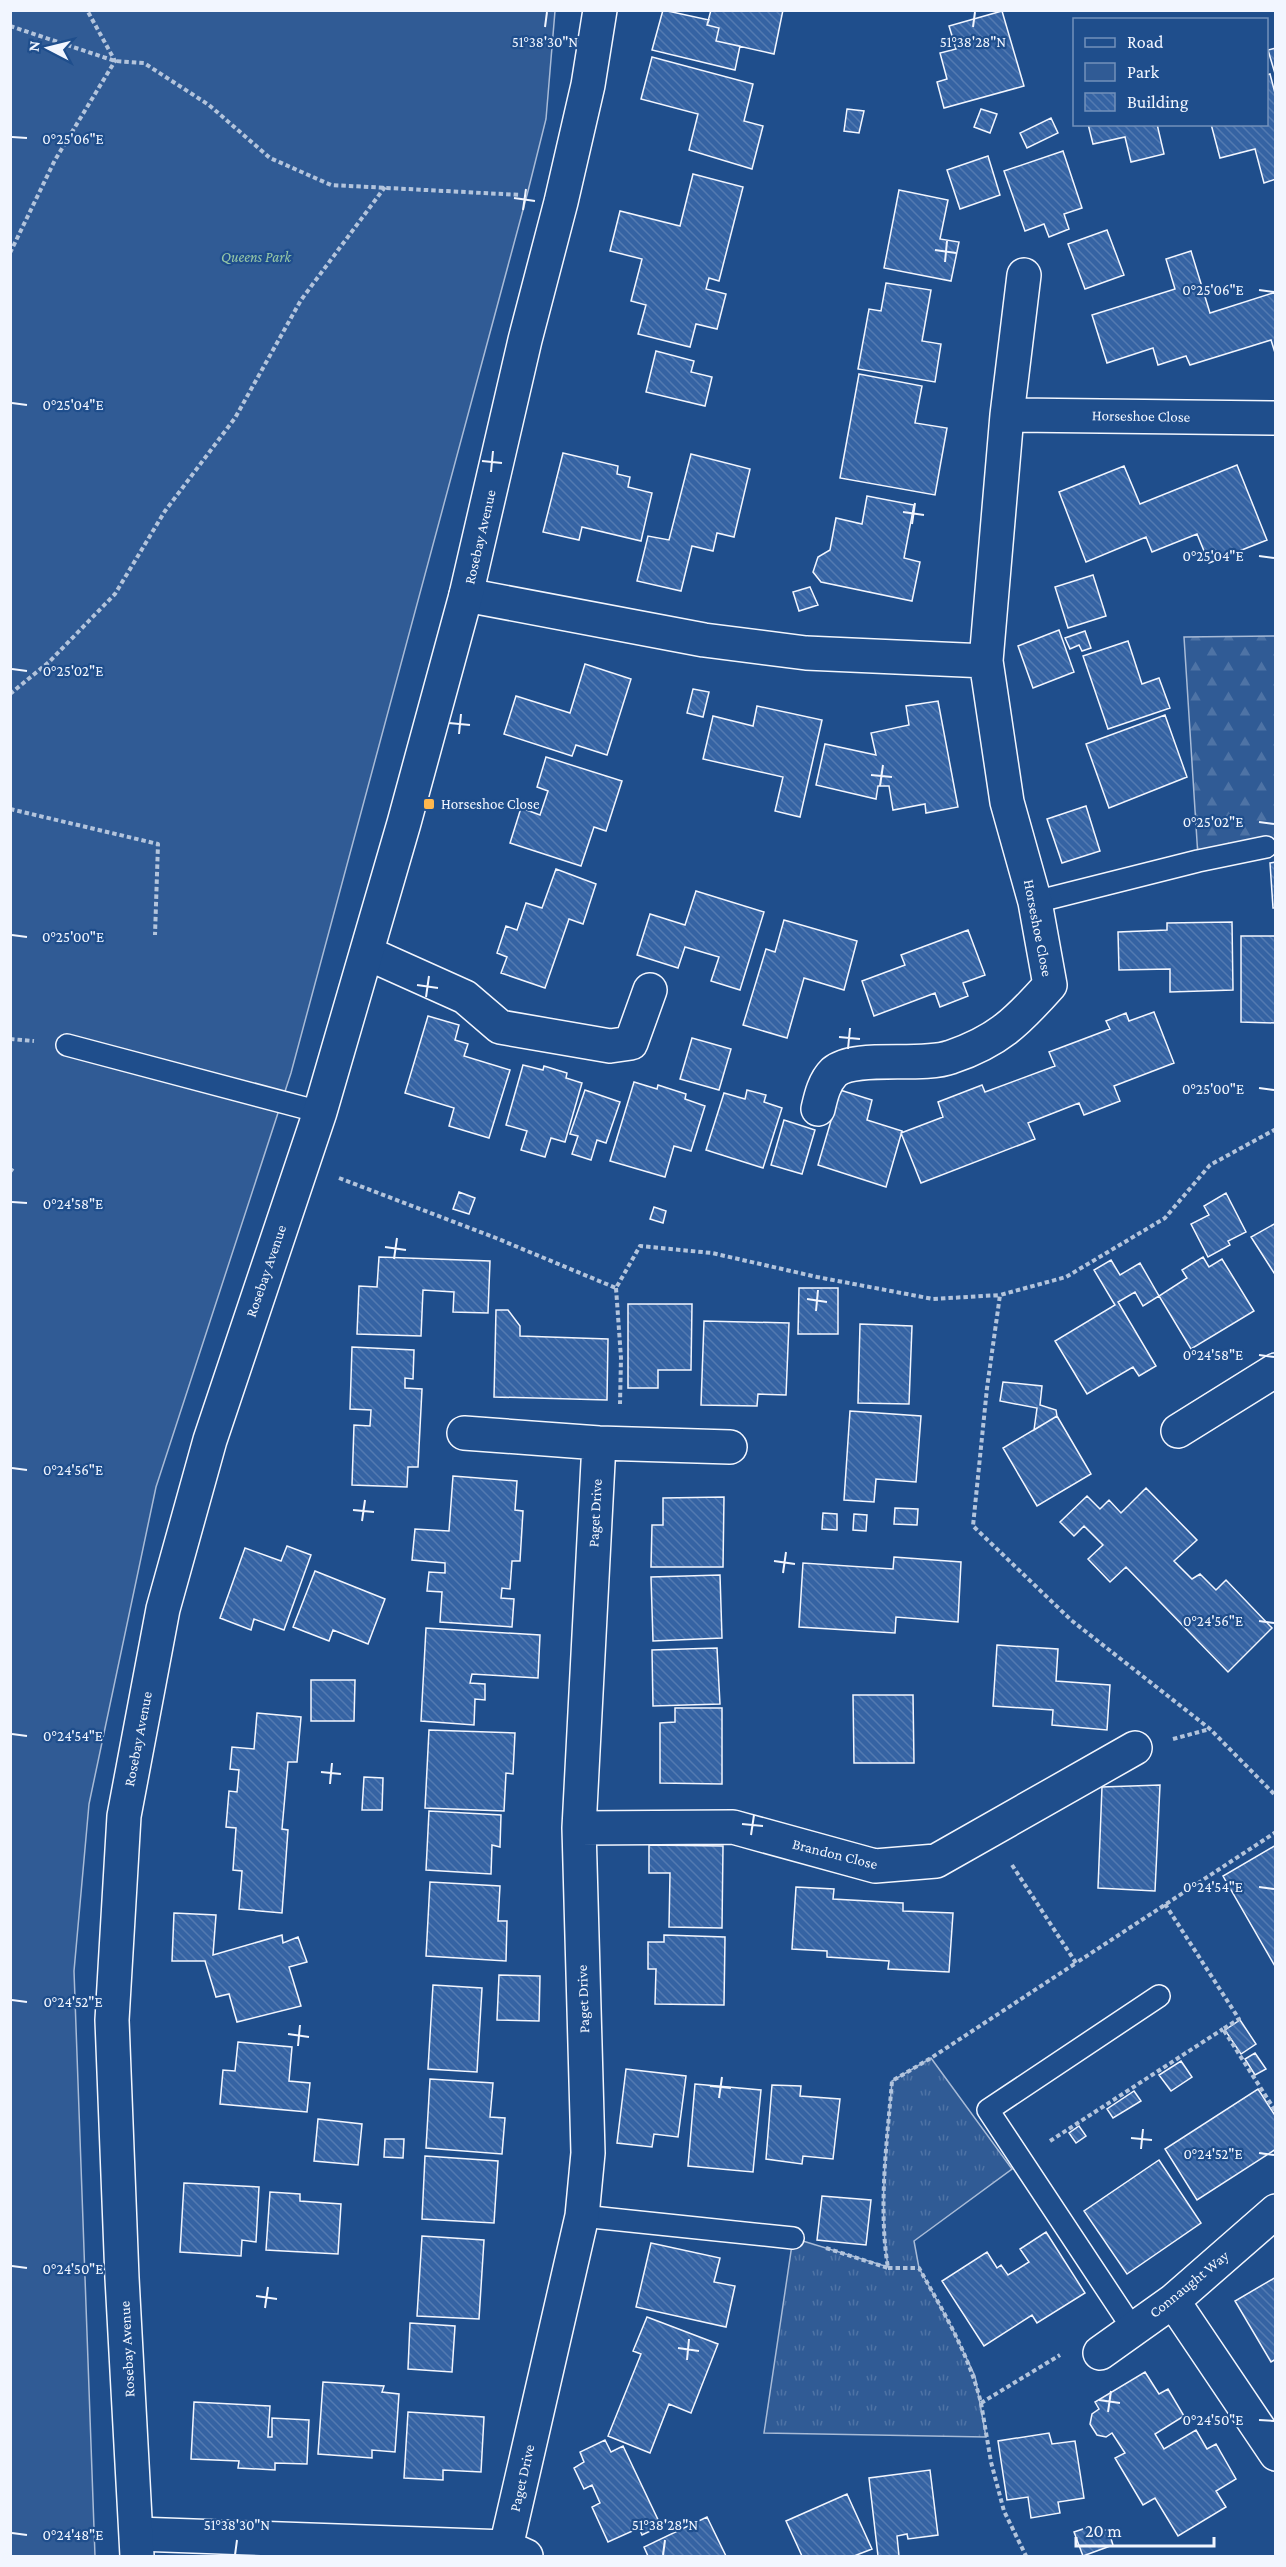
<svg xmlns="http://www.w3.org/2000/svg" width="1286" height="2567" viewBox="0 0 1286 2567" font-family="'Crimson Pro',serif">
<defs>
<pattern id="grass-tufts" width="24" height="20" patternUnits="userSpaceOnUse" patternTransform="scale(1.5)"><rect width="24" height="20" fill="#305b95"/><path d="M3 7l-1-3M5 7V3M7 7l1-3M15 17l-1-3M17 17v-4M19 17l1-3" fill="none" stroke="#4e73a5"/></pattern>
<pattern id="forest-firs" width="22" height="20" patternUnits="userSpaceOnUse" patternTransform="scale(1.5)"><rect width="22" height="20" fill="#305b95"/><path d="M5 1l3.5 6h-7zM16 11l3.5 6h-7z" fill="#4e73a5"/></pattern>
<pattern id="building-back-hatch" width="6" height="6" patternUnits="userSpaceOnUse" patternTransform="scale(1.5)"><rect width="6" height="6" fill="#3563a3"/><path d="M-1 5l2 2M0 0l6 6M5-1l2 2" fill="none" stroke="#537ab1"/></pattern>
</defs>
<rect width="100%" height="100%" fill="#1f4e8c"/>
<!-- grass -->
<path fill="url(#grass-tufts)" stroke="#a8bbd7" stroke-width="1.5" d="M931,2058L1012,2169L914,2241L919,2268L952,2328L975,2376L986,2437L764,2433L793,2238L888,2267C878,2206 887,2142 892,2081Z"/>
<!-- forest -->
<path fill="url(#forest-firs)" stroke="#a8bbd7" stroke-width="1.5" d="M1275,636V848L1198,857L1184,637Z"/>
<!-- park -->
<path fill="#305b95" stroke="#a8bbd7" stroke-width="1.5" d="M11,11H555L546,119L527,195L291,1073L156,1487L89,1804L74,1971L95,2556H11Z"/>
<!-- building -->
<path fill="url(#building-back-hatch)" stroke="#f2f6ff" stroke-width="1.5" d="M663,10L709,20L707,25L719,28L716,41L740,46L735,70L652,50Z
M711,10H783L774,54L716,41L719,28L707,25Z
M1002,11L1024,86L944,108L937,82L947,79L940,53L956,49L949,26Z
M1276,48V77L1268,50Z
M652,57L753,84L744,121L763,126L752,169L689,150L698,114L641,99Z
M1270,74L1276,97V179L1264,183L1255,149L1220,158L1211,124H1266V75Z
M847,109L864,111L859,133L844,131Z
M981,109L997,114L990,133L974,127Z
M1051,118L1058,133L1027,148L1020,133Z
M1088,124H1157L1164,154L1131,162L1125,137L1093,144Z
M1063,151L1082,208L1064,214L1069,229L1049,237L1044,224L1025,231L1004,171Z
M988,156L1000,195L960,209L947,170Z
M693,174L743,187L719,281L709,278L706,289L726,294L717,329L696,324L690,347L638,334L646,305L631,301L642,259L610,251L620,211L680,226Z
M899,190L948,200L940,239L959,242L951,281L884,268Z
M1107,230L1124,275L1085,289L1068,244Z
M1191,251L1210,313L1276,292V356L1271,340L1190,365L1186,356L1158,365L1153,348L1107,363L1092,315L1175,289L1166,259Z
M886,283L931,290L922,341L941,344L935,382L858,369L869,309L881,311Z
M656,351L694,361L691,372L712,377L705,406L646,392Z
M859,374L922,386L915,423L947,428L935,495L840,478Z
M563,453L618,466L617,474L630,477L628,487L652,493L641,541L582,527L579,540L543,532Z
M691,454L750,469L734,537L717,533L713,551L692,546L681,591L637,581L648,536L669,540Z
M1237,465L1267,540L1209,563L1197,534L1152,552L1146,537L1086,562L1059,492L1124,466L1140,504Z
M867,496L914,505L904,558L920,562L912,601L821,582L813,572L818,557L830,550L836,518L862,524Z
M1093,575L1106,616L1068,628L1055,587Z
M810,587L818,605L799,611L793,592Z
M1059,630L1074,672L1033,688L1018,646Z
M1085,631L1091,648L1082,651L1079,645L1070,649L1065,638Z
M1128,641L1142,684L1159,678L1170,708L1108,729L1083,656Z
M585,664L631,679L607,755L576,745L572,756L504,734L516,696L570,713Z
M693,689L709,692L703,717L687,713Z
M938,701L958,807L926,813L925,804L893,810L889,786H878L876,799L816,785L825,744L876,755L871,733L909,725L906,706Z
M757,706L822,720L800,817L775,811L783,777L703,759L713,716L753,726Z
M1165,715L1187,777L1109,808L1086,744Z
M546,757L622,781L606,831L594,827L581,866L510,843L521,808L540,815L548,791L537,787Z
M1086,806L1100,851L1062,863L1047,819Z
M1276,862V908H1273L1270,863Z
M556,869L596,884L583,924L569,919L545,988L501,973L507,957L497,953L506,926L517,930L526,903L542,908Z
M696,891L764,912L740,990L711,981L719,957L685,947L678,968L637,955L650,914L685,925Z
M784,920L857,941L844,990L804,978L787,1038L743,1025L766,949L775,952Z
M1232,922L1233,990L1170,992V969L1119,970L1118,932L1167,930V923Z
M968,930L985,975L963,983L968,996L940,1007L935,993L874,1016L862,981L905,965L901,955Z
M1241,936H1276V1023L1241,1022Z
M1154,1012L1174,1063L1114,1086L1120,1101L1084,1115L1079,1103L1028,1123L1035,1139L921,1183L901,1133L943,1117L938,1102L982,1085L985,1092L1055,1066L1049,1052L1110,1029L1106,1021L1126,1013L1129,1021Z
M428,1016L459,1025L455,1040L468,1044L464,1056L510,1070L489,1138L449,1126L454,1108L405,1093Z
M692,1038L731,1049L719,1090L680,1079Z
M523,1065L543,1070L544,1066L567,1073L566,1078L582,1083L565,1142L551,1138L545,1157L521,1150L527,1131L506,1125Z
M634,1082L657,1089L658,1085L686,1094L685,1099L705,1106L691,1151L674,1146L665,1177L610,1161Z
M585,1090L620,1102L606,1143L597,1140L591,1160L572,1154L578,1136L570,1134Z
M747,1090L766,1095L764,1102L782,1108L763,1168L706,1150L724,1093L745,1099Z
M840,1090L872,1100L867,1120L902,1131L886,1187L818,1165Z
M784,1120L815,1130L802,1174L771,1165Z
M459,1192L475,1198L469,1214L453,1209Z
M1226,1193L1246,1232L1228,1241L1230,1245L1208,1257L1191,1224L1209,1215L1204,1206Z
M654,1207L666,1211L663,1223L650,1219Z
M1276,1223V1276L1251,1237Z
M379,1257L490,1261L488,1313L453,1312L454,1292L423,1290L421,1336L357,1334L359,1286L377,1287Z
M1203,1257L1209,1267L1222,1259L1254,1311L1191,1349L1159,1296L1187,1278L1182,1270Z
M1111,1260L1120,1275L1140,1263L1159,1296L1143,1306L1135,1292L1118,1302L1156,1366L1139,1376L1133,1367L1087,1394L1055,1341L1115,1305L1094,1270Z
M799,1288H838V1334H798Z
M628,1304H692L691,1370H658V1388H628Z
M496,1310H508L520,1326V1336L608,1339L607,1400L494,1397Z
M704,1321L789,1323L786,1395L758,1394L757,1406L701,1405Z
M860,1324L912,1326L909,1404L858,1403Z
M352,1347L414,1350L413,1379L405,1378V1388L422,1389L418,1467H408L407,1487L352,1485L354,1425L370,1426L371,1410L350,1409Z
M1003,1382L1042,1386L1040,1405L1056,1410L1057,1416L1034,1430L1037,1408L1000,1401Z
M850,1411L921,1416L916,1482L876,1479L874,1502L844,1500Z
M1057,1416L1091,1474L1037,1506L1003,1448Z
M453,1476L517,1481L515,1510L523,1511L520,1561H512L510,1589L502,1588L501,1598L514,1599L512,1627L440,1622L442,1592L427,1591L429,1572L445,1573V1563L412,1560L415,1529L449,1531Z
M1146,1488L1197,1540L1174,1561L1192,1579L1200,1574L1216,1590L1226,1580L1272,1628L1228,1672L1126,1567L1110,1582L1088,1559L1103,1545L1084,1526L1074,1536L1060,1522L1087,1496L1100,1509L1109,1500L1121,1513Z
M724,1497L723,1567H651L652,1525H663V1498Z
M895,1508L918,1509L917,1525L894,1524Z
M823,1513L837,1514V1530L822,1529Z
M854,1514L867,1515L866,1531L853,1530Z
M287,1546L311,1555L284,1630L254,1619L251,1630L220,1618L245,1548L281,1561Z
M894,1557L961,1562L958,1622L896,1617L895,1633L799,1627L803,1563L893,1569Z
M315,1571L385,1599L368,1644L333,1630L329,1641L293,1627Z
M720,1575L722,1638L653,1641L651,1577Z
M426,1628L540,1635L538,1678L472,1674L470,1683L485,1684V1700L475,1699L474,1725L421,1721Z
M997,1645L1058,1649L1056,1681L1110,1685L1107,1730L1052,1725L1053,1710L993,1706Z
M717,1648L720,1704L653,1706L652,1650Z
M311,1680H355L354,1721H311Z
M853,1695H913L914,1763H854Z
M675,1708H722V1784L660,1783V1723L675,1722Z
M257,1713L301,1717L297,1762H288L282,1829L288,1830L282,1913L239,1909L242,1871L233,1870L236,1828L226,1827L229,1791L237,1792L239,1770L230,1769L232,1747L254,1749Z
M429,1730L515,1733L513,1774L506,1773L504,1811L425,1808Z
M364,1777L383,1778L382,1810H362Z
M1160,1785L1155,1891L1098,1888L1102,1787Z
M429,1811L501,1815L500,1847L492,1845L491,1874L426,1870Z
M649,1845L723,1846L722,1928L669,1927L670,1873H649Z
M1276,1845V1968L1223,1876Z
M430,1882L500,1886L498,1921H507L506,1961L426,1956Z
M796,1887L834,1889L833,1899L903,1903V1911L953,1913L949,1972L888,1969L889,1961L827,1957V1951L792,1949Z
M174,1913L216,1915L213,1955L282,1935L283,1943L298,1937L307,1962L289,1967L301,2006L237,2022L229,1994L216,1997L205,1961H172Z
M664,1935L725,1937L724,2005L655,2004L656,1969H648V1942H664Z
M499,1975L540,1976L539,2021L497,2020Z
M433,1985L482,1988L477,2072L428,2069Z
M1240,2020L1256,2044L1241,2054L1225,2030Z
M238,2042L292,2047L289,2081L310,2083L307,2112L220,2104L223,2070L235,2071Z
M1255,2053L1266,2069L1255,2075L1245,2059Z
M1181,2061L1192,2077L1171,2091L1159,2075Z
M626,2069L686,2076L678,2137L654,2134L652,2147L617,2143Z
M430,2079L493,2083L490,2117L505,2118L502,2154L426,2148Z
M695,2084L761,2090L753,2172L688,2166Z
M772,2085L801,2086L800,2096L840,2099L833,2159L803,2156L802,2164L766,2159Z
M1258,2089L1276,2117V2149L1197,2200L1165,2149Z
M1134,2091L1141,2101L1113,2118L1107,2109Z
M318,2119L362,2124L358,2165L314,2161Z
M1079,2126L1086,2136L1076,2143L1069,2133Z
M385,2139H404L403,2158L384,2157Z
M425,2156L498,2161L494,2223L422,2219Z
M1159,2160L1201,2223L1127,2274L1084,2211Z
M184,2183L259,2187L256,2242L242,2240L241,2256L180,2252Z
M270,2192L300,2194V2201L341,2204L338,2254L266,2250Z
M822,2196L871,2200L866,2245L817,2240Z
M1046,2232L1085,2293L1037,2323L1032,2315L984,2346L942,2281L987,2252L997,2268L1001,2265L1008,2275L1029,2262L1020,2249Z
M422,2236L484,2240L479,2319L417,2316Z
M651,2243L720,2258L714,2282L735,2286L726,2327L636,2307Z
M1276,2277V2359L1271,2362L1235,2301Z
M647,2317L718,2344L691,2413L669,2404L650,2453L608,2436L641,2354L633,2351Z
M410,2323L455,2326L452,2372L408,2369Z
M1145,2372L1159,2394L1168,2389L1184,2416L1155,2434L1164,2449L1196,2430L1207,2449L1216,2444L1236,2479L1216,2491L1226,2507L1178,2536L1155,2498L1143,2505L1115,2458L1125,2453L1112,2433L1106,2437L1097,2435L1090,2424L1092,2414L1099,2409L1095,2402Z
M323,2382L384,2386L382,2392L399,2394L395,2452L372,2450V2458L318,2454Z
M194,2402L270,2406L268,2437H272V2418L309,2420L307,2464L275,2463V2470L238,2468L239,2461L191,2459Z
M408,2412L484,2417L481,2472L443,2470V2480L404,2478Z
M1049,2433L1052,2444L1075,2441L1084,2498L1058,2502L1060,2513L1031,2518L1028,2497L1007,2500L998,2441Z
M605,2440L611,2452L623,2446L661,2526L642,2535L639,2528L608,2542L592,2507L600,2503L592,2485L584,2489L574,2468L584,2462L580,2452Z
M930,2470L938,2535L908,2539L907,2534L897,2536L899,2556H878L869,2478Z
M847,2494L872,2549L854,2556H802L786,2521Z
M707,2517L726,2556H648L644,2547Z
M1089,2527L1092,2535L1108,2529L1113,2545L1083,2556L1074,2532Z"/>
<g fill="none" stroke-linecap="round" stroke-linejoin="round">
<!-- service casing -->
<g stroke="#f2f6ff" stroke-width="24">
<path id="service" d="M1035,902L1198,861L1266,847
M67,1045L320,1112
M582,2216L793,2238
M1133,2329L988,2110L1159,1996"/>
</g>
<!-- minor casing -->
<g stroke="#f2f6ff" stroke-width="36">
<path id="minor" d="M1007,415L1276,418
M466,595L704,640L806,653L986,661L1007,415L1024,275
M367,953L465,997L500,1027L610,1046L631,1043L650,990
M818,1109C821,1096 824,1082 834,1072C855,1054 921,1068 951,1057C998,1041 1017,1022 1050,985L1035,902L1007,802L986,661
M1178,1431L1276,1370
M464,1433L599,1443L730,1447
M579,1828L733,1827L875,1866L936,1861L1135,1748
M1173,2301L1276,2454
M1100,2353L1173,2301L1276,2211
M137,2534L506,2547L526,2556
M506,2547L582,2216L588,2153L579,1828L599,1443"/>
</g>
<!-- tertiary casing -->
<g stroke="#f2f6ff" stroke-width="36">
<path id="tertiary" d="M137,2556L122,2278L112,2020L124,1816L163,1609L210,1440L320,1112L404,823L466,595L525,340L561,202L588,85L600,10"/>
</g>
<!-- path -->
<path stroke="#b3c4dc" stroke-width="4" stroke-dasharray="4.5 3" stroke-linecap="butt" d="M10,26L115,61L144,63L209,105L270,158L331,185L521,195
M10,253L55,160L115,61L87,10
M10,694L49,662L115,594L165,511L235,418L301,300L385,187
M10,809L158,844L155,935
M10,1039L34,1041
M1276,1129L1210,1165L1165,1218L1066,1277L1000,1295L987,1388L973,1526L1071,1620L1210,1729L1276,1796
M10,1172L13,1168
M339,1178L496,1238L616,1288L640,1246L712,1253L817,1277L933,1299L1000,1295
M616,1288L621,1358L620,1404
M1173,1739L1210,1729
M1012,1865L1076,1963L1276,1832
M1165,1904L1239,2019L1223,2029L1276,2112
M1050,2141L1223,2029
M826,2248L888,2268C878,2207 887,2142 892,2081L931,2058L1076,1963
M888,2268H919C943,2311 969,2354 981,2403L1060,2355
M981,2403L991,2462L1004,2511L1026,2556"/>
<!-- service -->
<use href="#service" stroke="#1f4e8c" stroke-width="21"/>
<!-- minor -->
<use href="#minor" stroke="#1f4e8c" stroke-width="33"/>
<!-- tertiary -->
<use href="#tertiary" stroke="#1f4e8c" stroke-width="33"/>
</g>
<!-- ticks -->
<path fill="none" stroke="#f2f6ff" stroke-width="2" d="M545,27L547,12M973,27L975,12M12,137L27,138M514,198L535,201M523,210L526,189M935,250L956,253M945,262L947,241M1259,290L1274,292M12,403L27,405M482,461L502,463M491,472L493,451M903,512L924,515M912,524L915,503M1259,556L1274,558M12,669L27,671M449,723L470,725M459,734L461,714M871,775L892,777M880,786L883,765M1259,822L1274,824M12,935L27,937M417,985L438,988M426,997L429,976M839,1037L860,1039M848,1049L850,1028M1259,1088L1274,1090M12,1202L27,1203M385,1247L406,1250M394,1259L397,1238M807,1299L827,1302M816,1311L818,1290M1259,1355L1274,1357M12,1468L27,1470M353,1510L374,1512M362,1521L365,1500M774,1561L795,1564M783,1573L786,1552M1259,1621L1274,1623M12,1734L27,1736M321,1772L341,1774M330,1784L332,1763M742,1824L763,1826M751,1835L754,1815M1259,1887L1274,1889M12,2000L27,2002M288,2034L309,2037M298,2046L300,2025M710,2086L731,2088M719,2098L722,2077M1131,2138L1152,2140M1141,2149L1143,2129M1259,2153L1274,2155M12,2266L27,2268M256,2296L277,2299M265,2308L268,2287M678,2348L699,2351M687,2360L689,2339M1099,2400L1120,2403M1108,2412L1111,2391M1259,2420L1274,2421M12,2533L27,2535M235,2555L237,2540M663,2555L665,2540"/>
<!-- markers -->
<rect fill="#ffb74d" stroke="#1f4e8c" stroke-width="2" x="423" y="798" width="12" height="12" rx="3"/>
<g text-anchor="middle" dominant-baseline="central" stroke-width="4.5" stroke-linejoin="round" paint-order="stroke">
<!-- park labels -->
<g font-size="15" font-style="italic" fill="#97c8a6" stroke="#1f4e8c">
<text x="256" y="257">Queens Park</text>
</g>
<!-- street labels -->
<g font-size="15" fill="#f2f6ff" stroke="#1f4e8c">
<text transform="translate(1141 416) rotate(1)">Horseshoe Close</text>
<text transform="translate(480 537) rotate(-77)">Rosebay Avenue</text>
<text transform="translate(1038 928) rotate(79)">Horseshoe Close</text>
<text transform="translate(266 1271) rotate(-71)">Rosebay Avenue</text>
<text transform="translate(595 1513) rotate(-87)">Paget Drive</text>
<text transform="translate(138 1739) rotate(-79)">Rosebay Avenue</text>
<text transform="translate(835 1854) rotate(14)">Brandon Close</text>
<text transform="translate(583 1999) rotate(-92)">Paget Drive</text>
<text transform="translate(1189 2284) rotate(-39)">Connaught Way</text>
<text transform="translate(127 2349) rotate(-93)">Rosebay Avenue</text>
<text transform="translate(522 2478) rotate(-77)">Paget Drive</text>
</g>
<!-- poi labels -->
<g font-size="15" fill="#f2f6ff" stroke="#1f4e8c" text-anchor="start">
<text x="441" y="804">Horseshoe Close</text>
</g>
</g>
<g font-size="15" text-anchor="middle" fill="#f2f6ff" stroke="#1f4e8c" stroke-width="4.5" stroke-linejoin="round" paint-order="stroke">
<text x="545" y="47">51°38'30"N</text>
<text x="973" y="47">51°38'28"N</text>
<text x="73" y="144">0°25'06"E</text>
<text x="1213" y="295">0°25'06"E</text>
<text x="73" y="410">0°25'04"E</text>
<text x="1213" y="561">0°25'04"E</text>
<text x="73" y="676">0°25'02"E</text>
<text x="1213" y="827">0°25'02"E</text>
<text x="73" y="942">0°25'00"E</text>
<text x="1213" y="1094">0°25'00"E</text>
<text x="73" y="1209">0°24'58"E</text>
<text x="1213" y="1360">0°24'58"E</text>
<text x="73" y="1475">0°24'56"E</text>
<text x="1213" y="1626">0°24'56"E</text>
<text x="73" y="1741">0°24'54"E</text>
<text x="1213" y="1892">0°24'54"E</text>
<text x="73" y="2007">0°24'52"E</text>
<text x="1213" y="2159">0°24'52"E</text>
<text x="73" y="2274">0°24'50"E</text>
<text x="1213" y="2425">0°24'50"E</text>
<text x="237" y="2530">51°38'30"N</text>
<text x="665" y="2530">51°38'28"N</text>
<text x="73" y="2540">0°24'48"E</text>
</g>
<!-- border -->
<rect width="1286" height="2567" fill="none" stroke="#f2f6ff" stroke-width="24"/>
<!-- legend -->
<rect x="1073" y="18" width="195" height="108" fill="#1f4e8c" stroke="#7391ba" stroke-width="1.5"/>
<rect x="1085" y="38" width="30" height="9" fill="#1f4e8c" stroke="#7391ba" stroke-width="1.5"/>
<text x="1127" y="48" font-size="18" fill="#f2f6ff">Road</text>
<rect x="1085" y="63" width="30" height="18" fill="#305b95" stroke="#7391ba" stroke-width="1.5"/>
<text x="1127" y="78" font-size="18" fill="#f2f6ff">Park</text>
<rect x="1085" y="93" width="30" height="18" fill="url(#building-back-hatch)" stroke="#7391ba" stroke-width="1.5"/>
<text x="1127" y="108" font-size="18" fill="#f2f6ff">Building</text>
<!-- north arrow -->
<g transform="translate(48 48) rotate(277)" stroke="#1f4e8c" stroke-width="4.5" paint-order="stroke">
<path d="M0-4.5L10 22L0 15L-10 22Z" fill="#f2f6ff"/>
<text y="-9" font-size="16" font-weight="bold" text-anchor="middle" fill="#f2f6ff">N</text>
</g>
<!-- scale -->
<path d="M1076 2537v9h138v-9" fill="none" stroke="#f2f6ff" stroke-width="3"/>
<text x="1085" y="2537" font-size="18" fill="#f2f6ff" stroke="#1f4e8c" stroke-width="4.5" paint-order="stroke">20 m</text>
</svg>
